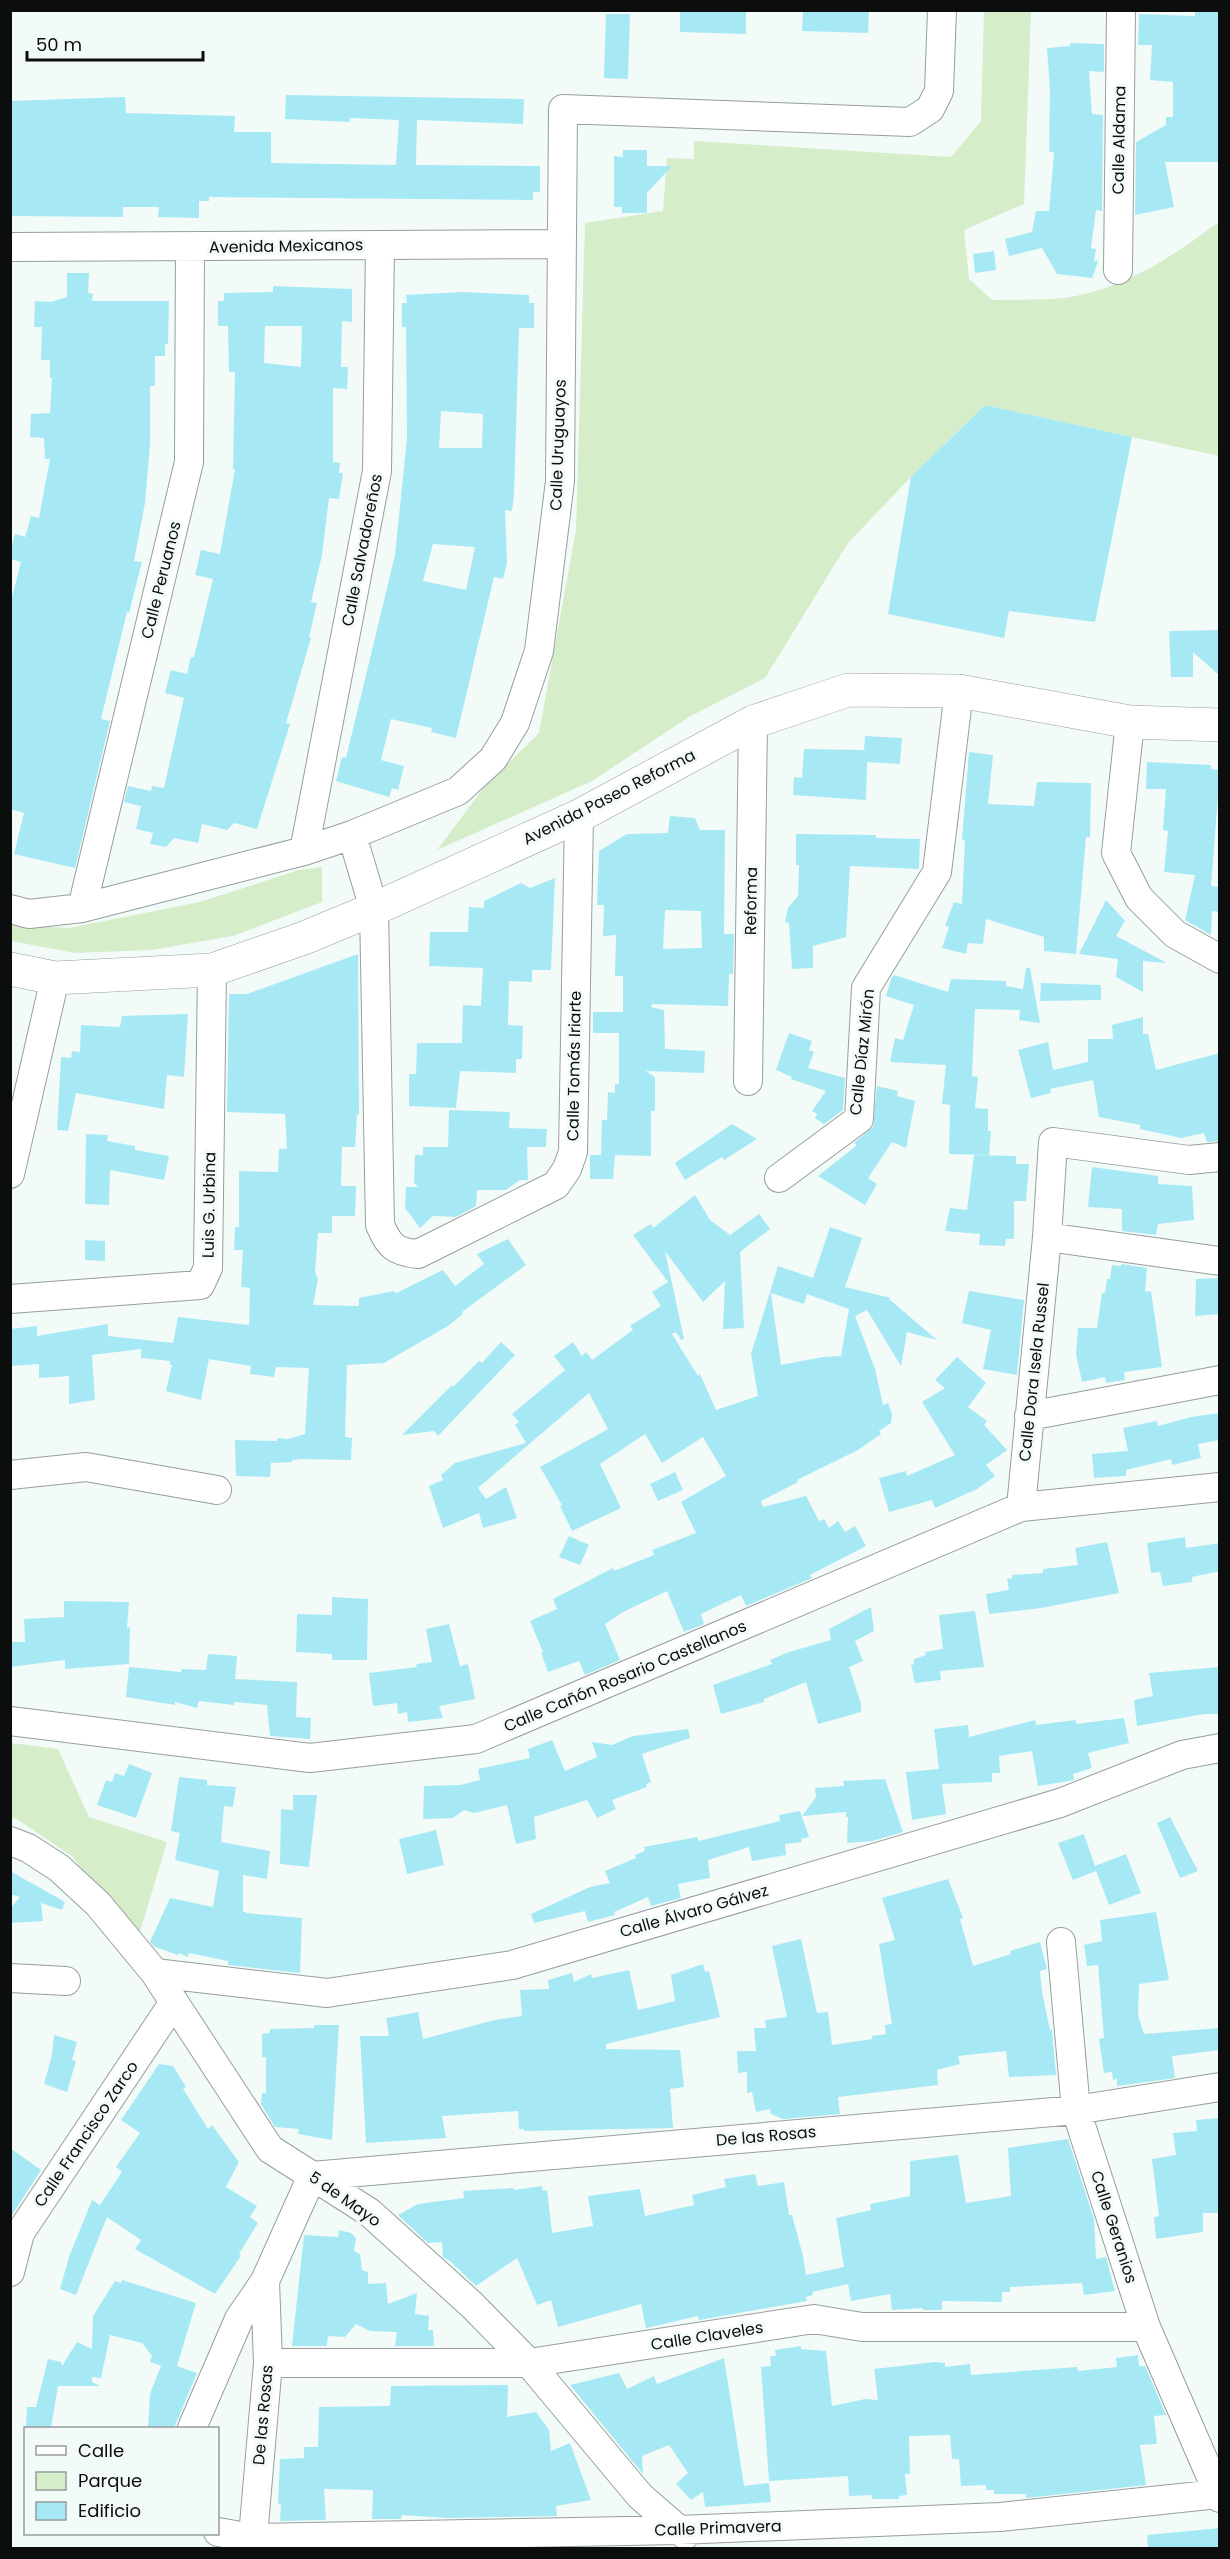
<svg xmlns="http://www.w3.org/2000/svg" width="1230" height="2559" viewBox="0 0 1230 2559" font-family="Poppins,sans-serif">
<rect width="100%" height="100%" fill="#f3fbf9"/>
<!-- green -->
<path fill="#d6edc9" d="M984,11H1031L1024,204L964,230L969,279L992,300C1018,299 1046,301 1071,297C1128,287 1174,255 1219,222V456L985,405L911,477L848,543L765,678L689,717L592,781L437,850L485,786L539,733L576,530L585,223L663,211L667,158L694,159V141L951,157L981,121Z
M322,867V902L233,936L151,950L75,953L11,941V918L50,927L69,928L200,902L299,870Z
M11,1743L58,1749L89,1817L167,1842L137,1942L73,1857L17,1819L11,1818Z"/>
<!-- building -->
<path fill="#a6e9f5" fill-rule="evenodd" d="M680,10H746V34L680,32Z
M803,10H869L868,33L802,31Z
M1195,11H1220V162H1165L1174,207L1135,215L1136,142L1166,125V117H1173V82L1150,80L1152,45H1138L1139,14L1195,16Z
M606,14H630L628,79L604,78Z
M1070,43L1104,44V72L1089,71L1092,114L1103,115L1102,211L1096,210L1091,248L1096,249L1094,261H1098L1092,278L1057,274L1042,248L1009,256L1005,239L1032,232L1036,211H1049L1054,153L1049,151L1050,90L1047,48L1070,46Z
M286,95L524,99L523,124L417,120L416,165L540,166V192H533V200L209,197V201H199V218L158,217L159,207H123V217L11,216L10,101L125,97L126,113L235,116L234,132H271V163L396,165L399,120L350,118V122L285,119Z
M623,150H647V166H672L647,193V213H622V207H614V156L623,157Z
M994,251L996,270L975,273L973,254Z
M67,273H89L88,293L93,294L92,301H169L168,344H165V356H155V386H150V444L145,503L134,561L142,562L129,613L127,612L101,719L110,721L75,868L14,854L24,813L10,809V605L21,562L10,559V553L15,534L25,537L31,516L39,518L50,459H45L44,438L30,437L31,414L50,413L52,378H50V360H41L42,327H34L35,301L51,302L67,297Z
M273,286L352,289V322L342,321L341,367H348L347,389L333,388V462L340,463L339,473H343L339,499L329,498L322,555L311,602L317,603L309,637L311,638L286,723L290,724L257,829L234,823L227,830L202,824L198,843L174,838L166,847L150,844L153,833L136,829L141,806L124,802L128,786L151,791L152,786L164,788L184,698L165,693L171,670L187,674L191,657H194L213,579L195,575L201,550L220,554L235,469H233L235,372H229L228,326H218V301H224V293L273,292ZM265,326H302L301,367L264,363Z
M463,292L529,295V303H534V328H519L514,495L512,511L505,510L507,563L503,579L494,577L456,738L431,732L432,728L391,719L381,760L404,766L398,790L392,788L389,797L336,781L342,757L346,758L395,555L407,438L406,327H402V303H407L406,295ZM441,411L483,414L482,448H439ZM433,544L475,547L466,590L423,581Z
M985,405L1132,437L1095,622L1009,611L1004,638L888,614L911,477Z
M1220,630V676L1193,652V677H1171L1169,631Z
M865,736L902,738L900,764L867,762L866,800L793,795L794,777L802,778L804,749L864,750Z
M969,752L993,755L988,804L1034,806L1037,782L1091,783L1090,837H1086L1076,954L1044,951V937L986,919L983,944L968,943L966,954L942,948L949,927L945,926L954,902L962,904L965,840H962Z
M1147,762L1211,765V769L1220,770L1211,886L1220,887V912L1212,911L1211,935L1185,920L1195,875L1164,872L1168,831L1163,830L1166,789H1146Z
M670,816L695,818L700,830H725L724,934H734L733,974H729L728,1006L652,1004L651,1007L664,1010L665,1049L705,1051L704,1073L646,1071L655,1077V1111H651V1156L615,1155L613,1179H590V1155H601L602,1120H607L608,1092L615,1093V1084H619V1033H593V1012H623V976H615L616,935L603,936L604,905H597L599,851L627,834L668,833ZM665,910L701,911L702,948L663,949Z
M796,834L876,835V838L920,839L919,869L850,866L846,937L813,946V968L792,969L789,923L785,922L788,908L798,896L799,865H796Z
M555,878L551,970H532V982L509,981L508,1025L523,1026L522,1059H516V1073L460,1071L456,1108L409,1106V1074H416L417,1043H462L463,1005L481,1006L483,968L429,966L430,932H468L469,907L484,908V901L521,883L530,888Z
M1106,900L1125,921L1116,936L1167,963L1143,961V992L1116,977L1118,959L1079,954Z
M358,954L359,1114H357L355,1147H342L341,1186H356L355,1216H332V1233H318L315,1272L318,1279L313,1305L359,1306V1298L394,1291L396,1293L443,1270L455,1286L484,1264L477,1254L508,1239L526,1265L462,1312L463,1314L448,1326L384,1363L347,1365L345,1437L352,1438L351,1460L301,1459L292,1460V1462L271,1463L270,1477L236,1476L235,1440L277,1441V1438L288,1439L305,1434L309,1368L276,1367L274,1377L250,1374L251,1366L209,1359L201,1400L166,1391L172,1365H170V1361L141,1358V1349L92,1355L95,1400L69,1404V1376L39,1378V1364L10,1366V1329L37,1326V1336L108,1324V1336L173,1343L178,1317L249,1325L250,1288L241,1287L243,1250H234L235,1227H239V1171L278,1172L279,1149H287L285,1114L227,1112L229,994H247Z
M1026,968H1030L1040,1023L1019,1020L1020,1010L975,1009L972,1076L978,1077L975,1108L988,1109V1131H991L989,1155L949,1154L950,1105L942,1104L946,1065L890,1062L895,1038L903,1040L914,1005L886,996L891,979L894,975L948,992L951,979L1006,981V986L1023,989Z
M1041,983L1101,985V1000L1040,1001Z
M188,1014L184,1077L167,1075L164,1109L76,1093L68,1131L57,1130L61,1057L71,1058L72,1051L80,1052L81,1025L120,1027L122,1016Z
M1143,1017V1034H1148L1156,1070L1220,1053V1141L1207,1142L1204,1133L1181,1138L1140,1129V1125L1099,1117L1093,1080L1050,1089L1051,1093L1031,1098L1018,1050L1048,1042L1053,1070L1088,1062V1039H1113L1112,1025Z
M789,1033L812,1041L809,1050L814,1052L808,1068L845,1078L843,1110L824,1124L815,1118L817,1114L812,1111L826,1091L791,1079L792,1077L776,1070Z
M877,1086L898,1091L897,1096L915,1101L906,1148L892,1142L868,1178L877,1184L865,1205L818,1176L857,1145L854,1143L873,1127Z
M449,1110L510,1112L509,1128L547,1129L546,1147H527L528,1180H520L506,1190H477L476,1206L456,1217L433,1216L420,1228L405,1208L406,1187H418L414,1183L415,1155H423V1147H448Z
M732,1124L757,1139L724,1160L722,1157L685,1180L675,1163Z
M86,1134L108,1135L107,1141L135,1146V1150L169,1156L164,1180L110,1170L109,1205L85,1204Z
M974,1155L1016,1156V1164H1029L1026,1201H1014V1239H1006L1005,1246L979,1245L980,1234L945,1231L950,1208L967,1210Z
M1092,1167L1158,1176V1184L1192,1186L1194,1220L1158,1224L1156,1235L1122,1231V1209L1088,1207Z
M695,1195L710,1220L730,1235L759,1214L770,1229L740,1252L744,1328L723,1329L725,1281L703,1302L665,1251L684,1339L681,1340L676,1332L672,1334L698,1376L700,1374L716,1410L758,1396L751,1354L778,1266L813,1278L830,1227L862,1238L845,1287L891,1298L889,1299L937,1340L907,1332L901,1366L867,1310L855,1316L875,1369L883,1405L888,1403L892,1414L891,1423L879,1431L881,1434L858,1450L797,1480L798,1482L761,1501L763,1507L806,1496L819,1521L824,1519L829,1528L838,1521L845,1532L855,1526L866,1546L810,1575L812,1578L746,1606L741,1595L701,1614L704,1624L684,1632L667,1591L623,1612L605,1624L620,1660L585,1675L579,1661L548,1672L541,1653L543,1652L530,1621L557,1609L553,1599L613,1568L614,1571L654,1555L652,1550L696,1533L681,1502L726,1476L707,1444L703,1437L662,1463L645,1434L600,1464L621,1508L572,1531L560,1506L562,1505L540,1467L608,1429L589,1393L478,1488L486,1499L506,1487L517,1518L483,1528L479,1513L443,1528L429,1486L443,1480L441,1475L455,1463L526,1443L515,1425L519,1422L512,1414L565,1370L554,1356L573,1342L582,1356L586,1352L592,1360L633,1330L630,1326L661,1306L652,1292L668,1282L633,1235L651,1224L653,1228ZM771,1293L804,1304L807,1294L849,1309L841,1356L823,1357L781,1365Z
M85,1240L105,1241V1261L85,1260Z
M1121,1264L1147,1268L1145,1292L1151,1291L1162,1367L1124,1372L1125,1380L1106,1383L1105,1377L1082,1382L1076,1354L1078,1328H1097L1102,1293H1105L1107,1279H1110L1112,1265L1121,1266Z
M1218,1278L1220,1314L1195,1316L1196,1279Z
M969,1291L1024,1300L1017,1375L983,1369L991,1330L962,1323Z
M501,1342L515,1355L438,1436L434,1431L402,1435L452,1385L453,1387L479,1361L482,1363Z
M957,1357L986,1383L968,1407L987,1421L984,1425L1007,1450L986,1465L995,1476L977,1489L935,1508L932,1500L889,1512L879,1478L906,1471L907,1476L955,1455L922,1402L945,1388L935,1380Z
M1220,1413V1440L1198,1444L1201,1458L1172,1465L1171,1459L1126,1470V1476L1094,1478L1092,1454L1128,1451L1123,1428L1157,1421L1158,1426L1191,1417Z
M675,1472L683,1490L658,1501L650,1484Z
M569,1536L589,1545L580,1565L559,1557Z
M1185,1537L1186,1548L1220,1543V1571L1192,1577V1582L1163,1586L1160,1572L1151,1573L1147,1543Z
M1107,1542L1119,1593L1041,1608L989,1614L986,1594L1009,1590L1007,1579L1012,1578V1575L1043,1573V1569L1078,1565L1075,1548Z
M332,1597L368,1599L367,1660H332V1654L296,1652L297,1614L332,1615Z
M64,1601L129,1602L127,1628L130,1627L129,1664L65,1669V1660L10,1667V1642H25L24,1619L64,1617Z
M871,1607L874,1631L855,1641L863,1661L849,1667L861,1704V1712L818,1724L806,1682L764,1699V1702L721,1714L713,1685L772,1664L770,1660L789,1652L831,1640L829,1629Z
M975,1611L984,1667L940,1671L941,1680L915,1683L911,1665L914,1664V1659L926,1655L925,1652L943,1649L939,1615Z
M449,1624L460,1666L468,1664L475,1699L439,1706L443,1718L408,1722L407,1712L398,1714L397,1703L373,1706L369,1673L417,1667L416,1664L432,1662L426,1629Z
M208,1654L237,1656L235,1679L297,1682L296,1717L311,1718L310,1739L270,1736L267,1705L234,1702V1705L199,1701L197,1708L175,1702V1705L126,1697L129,1667L181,1672L182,1669L206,1670Z
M1220,1667V1714H1204L1137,1726L1134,1700L1153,1696L1149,1673Z
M1124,1718L1129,1743L1088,1753L1092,1768L1073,1774L1074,1780L1038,1786L1032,1751L999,1756L1000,1773H992V1782L942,1784L946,1814L912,1820L906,1772L939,1769L934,1729L968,1725L969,1737L1035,1720L1036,1725L1076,1720V1724Z
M688,1729L690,1738L642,1754L651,1782L646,1784L647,1787L612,1800L616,1809L597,1818L587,1800L534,1817L536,1839L516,1844L507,1805L474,1813L464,1810L453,1818L423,1819L424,1786L460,1785L480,1780L478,1769L530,1758L528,1749L552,1740L565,1771L597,1757L592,1742L612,1745L633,1736Z
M129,1764L152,1773L136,1818L97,1805L106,1780L112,1782L115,1773L124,1776Z
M179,1777L207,1780V1785L236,1787L233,1807L224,1806L221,1842L270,1851L267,1879L243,1875V1911L247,1913L302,1918L300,1973L228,1965V1961L189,1953L188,1957L179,1953L178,1955L155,1947L150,1942L170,1898L213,1907L219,1871L175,1860L180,1833L171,1831Z
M885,1779L903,1832L872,1841L847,1843L848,1817H846V1812L802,1816L816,1797L815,1788L844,1786L843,1781Z
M293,1795H317L309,1867L280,1864L281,1809L293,1810Z
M800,1811L809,1837L801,1839L802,1842L785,1844L786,1855L752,1861L749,1847L708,1860L710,1878L678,1884L681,1898L651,1906L648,1897L614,1912L615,1915L588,1922L585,1911L534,1923L531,1914L590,1887L610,1883L605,1871L636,1858L635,1855L645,1851L644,1847L697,1837L698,1841L780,1821L779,1815Z
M1170,1817L1198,1871L1180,1878L1157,1823Z
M436,1830L444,1865L407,1874L399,1839Z
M1084,1834L1095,1866L1126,1854L1141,1893L1109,1905L1096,1871L1073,1880L1058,1843Z
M10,1871L65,1902L62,1910L41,1903L43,1921L10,1923V1909L20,1897L10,1894Z
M948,1879L963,1918L960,1919L973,1966L1011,1954L1010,1951L1040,1942L1047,1969L1040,1971L1042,1992L1050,2030L1052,2029L1056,2075L1009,2077L1006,2051L958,2056L960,2064L937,2070L938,2085L838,2097L840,2114L783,2119L771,2114L770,2109L756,2112L752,2092L747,2093V2072L738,2073L737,2051H756L754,2028H766L765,2020L787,2017L772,1946L801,1939L817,2013L828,2012L832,2045L872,2039V2036L886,2034L885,2025L892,2024L879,1944L895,1940L882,1898Z
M1156,1912L1169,1980L1139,1984L1138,2015L1144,2034L1220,2028V2050L1172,2056L1175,2078L1117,2086V2079L1113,2080L1112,2072L1104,2073L1099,2039L1104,2038L1098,1965L1087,1966L1084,1945L1102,1941L1100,1920Z
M703,1964L705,1972L709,1971L720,2017L606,2044V2049L680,2050L684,2087L670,2089L673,2128L524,2131V2129H519L518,2111L442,2116L446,2138L366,2143L360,2036H389L386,2018L418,2012L423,2039L495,2020L522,2016L520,1990L549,1989L548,1980L572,1973L574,1982L591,1974L592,1978L629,1970L638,2010L675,2001L671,1975Z
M314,2025H339L332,2140L298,2134L299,2129L275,2127L261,2104L262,2093H266V2057H262V2034L270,2033V2029L314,2028Z
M54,2035L77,2042L72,2060L76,2061L67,2092L44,2084L52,2055Z
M159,2064L173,2066L186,2087L183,2089L208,2129L212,2125L239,2162L226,2187L257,2206L250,2217L258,2223L239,2254L241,2256L215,2294L135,2249L141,2240L107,2217L76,2295L60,2289L69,2257L92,2200L100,2205L122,2172L116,2167L140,2133L121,2120Z
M1220,2118L1219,2213H1203V2232L1156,2239L1154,2217L1159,2216L1152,2159L1176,2155L1173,2133L1197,2131L1196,2120Z
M1068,2139L1094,2219L1096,2259L1106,2257L1115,2291L1084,2295L1082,2283L1010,2287V2292H1002V2302L942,2301V2310H923V2308L892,2310L890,2294L851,2301L848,2284L812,2292L813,2295L806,2297L807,2301L699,2320L698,2316L646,2328L641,2304L558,2327L551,2300L537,2305L517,2258L476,2286L450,2261L443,2257L442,2242L428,2243L398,2215L418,2204L464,2198L463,2191L513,2188L514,2190L542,2186L543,2191L547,2190L552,2233L593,2226L588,2196L640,2189L645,2216L694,2205L692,2195L726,2187L724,2179L755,2174L758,2186L784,2182L789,2215H792L803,2256L806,2275L844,2267L836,2218L871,2210L870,2204L910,2196V2161L958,2155L966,2203L1011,2196L1008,2148Z
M10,2148L41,2170L10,2218Z
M339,2230L351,2233L356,2238L354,2251L360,2254L362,2270L368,2272V2284L386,2283L388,2304L417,2293L415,2314L429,2316L428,2330H433L434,2346H395L397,2332L370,2331L356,2324L345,2337L328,2336L327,2346H292L304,2235L338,2237Z
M122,2280L196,2303L177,2366L197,2373L174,2428H148L150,2394L161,2366L150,2362L152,2356L142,2343L110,2335L101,2378L92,2377V2382L100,2386H58L51,2428H26L27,2407H36L48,2359L61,2362L62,2366L77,2342L92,2349L93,2316L115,2281L121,2283Z
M801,2346V2349L826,2351L832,2406L865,2399L878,2400L874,2369L935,2362L945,2363V2367L970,2364L971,2375L1077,2367L1078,2371L1117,2367L1116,2358L1138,2355L1139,2366H1145L1166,2415L1154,2416L1157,2444L1140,2445L1146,2485L1026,2498V2494H994V2490H986V2485L961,2486L959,2459H952L950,2435L909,2436L910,2474H905L907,2495L899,2496V2499H872V2495L849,2496L848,2476L769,2481L761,2367L771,2366L770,2356H776L775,2350Z
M724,2358L744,2486L769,2483L771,2502L705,2507L703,2492L691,2500L676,2484L688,2473L669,2445L642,2456L643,2474L570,2385L619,2373L627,2389L654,2376L657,2384Z
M508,2385L507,2417L536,2412L549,2430L551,2451L570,2443L591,2500L556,2506L557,2516L448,2518L402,2515L401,2519H372L373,2490L324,2489L326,2520L280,2521L281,2504H278L280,2459L304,2458V2447H318L319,2407L390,2406L391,2386Z
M1220,2528V2548H1148L1147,2535Z"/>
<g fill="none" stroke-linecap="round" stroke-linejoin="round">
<!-- minor casing -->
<g stroke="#979e9d" stroke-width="30">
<path id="minor" d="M10,247L561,244
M1118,270L1121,10
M1130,722L1116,853L1139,898L1175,934L1220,959
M352,835L374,909L380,1225C389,1246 395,1252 418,1254L556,1185L567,1169L573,1152L579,816
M304,851L377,471L380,245
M82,908L189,462L190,247
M10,909L29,914L82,908L304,851L352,835L458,791L493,759L515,723L539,651L560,481L563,109L910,122L930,109L939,91L942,10
M748,1081L753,722
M10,1174L55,978
M779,1178L859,1119L866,988L937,872L959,691
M1047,1237L1220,1261
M10,1299L200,1285L208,1268L212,970
M1029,1416L1220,1380
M10,1475L86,1467L217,1490
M1021,1507L1047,1237L1053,1142L1189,1160L1220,1157
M10,1721L310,1758L476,1739L1021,1507L1220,1487
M10,1841L28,1848L59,1868L98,1904L155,1973L270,2149L369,2212L472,2305L529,2363L640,2496L685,2535
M1061,1942L1076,2110L1146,2327L1220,2498
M155,1973L327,1993L512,1965L1060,1803L1182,1755L1220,1748
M10,1978L66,1981
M10,2272L20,2233L174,2002
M268,2363H529L814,2319L862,2327H1146
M192,2428L239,2319L265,2281L312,2176L1076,2110L1220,2087
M218,2532L252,2538L679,2530L1000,2517L1218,2494
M252,2548L268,2363L265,2281"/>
</g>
<!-- major casing -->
<g stroke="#979e9d" stroke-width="34">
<path id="major" d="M10,969L55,978L212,970L304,938L374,909L579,816L753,722L848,690L959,691L1130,722L1220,725"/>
</g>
<!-- minor -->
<use href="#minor" stroke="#fff" stroke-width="28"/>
<!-- major -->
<use href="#major" stroke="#fff" stroke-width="33"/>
</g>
<g text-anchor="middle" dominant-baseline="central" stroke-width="6" stroke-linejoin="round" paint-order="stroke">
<!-- street labels -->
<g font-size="16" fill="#0c0e0e" stroke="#f3fbf9">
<text transform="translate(1119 140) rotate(-89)">Calle Aldama</text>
<text transform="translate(286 246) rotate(-1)">Avenida Mexicanos</text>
<text transform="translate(558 445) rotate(-88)">Calle Uruguayos</text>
<text transform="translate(362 550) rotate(-79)">Calle Salvadoreños</text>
<text transform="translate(161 580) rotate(-76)">Calle Peruanos</text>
<text transform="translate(609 797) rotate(-27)">Avenida Paseo Reforma</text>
<text transform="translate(751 901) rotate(-89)">Reforma</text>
<text transform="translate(862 1052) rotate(-84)">Calle Díaz Mirón</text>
<text transform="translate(574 1066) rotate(-89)">Calle Tomás Iriarte</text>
<text transform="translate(209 1205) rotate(-89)">Luis G. Urbina</text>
<text transform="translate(1034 1372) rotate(-84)">Calle Dora Isela Russel</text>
<text transform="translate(625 1676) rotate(-23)">Calle Cañón Rosario Castellanos</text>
<text transform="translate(694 1911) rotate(-16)">Calle Álvaro Gálvez</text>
<text transform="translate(86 2134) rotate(-56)">Calle Francisco Zarco</text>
<text transform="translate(766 2136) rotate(-5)">De las Rosas</text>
<text transform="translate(345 2199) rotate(35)">5 de Mayo</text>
<text transform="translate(1114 2227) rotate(72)">Calle Geranios</text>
<text transform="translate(707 2336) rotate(-9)">Calle Claveles</text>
<text transform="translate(263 2415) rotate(-85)">De las Rosas</text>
<text transform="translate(718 2528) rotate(-2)">Calle Primavera</text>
</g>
</g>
<!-- border -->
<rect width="1230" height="2559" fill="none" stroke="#0c0e0e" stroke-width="24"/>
<!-- legend -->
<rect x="24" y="2427" width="195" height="108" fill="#f3fbf9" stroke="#979c9b" stroke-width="1.5"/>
<rect x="36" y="2446" width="30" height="9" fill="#ffffff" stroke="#979c9b" stroke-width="1.5"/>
<text x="78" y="2457" font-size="18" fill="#0c0e0e">Calle</text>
<rect x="36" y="2472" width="30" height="18" fill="#d6edc9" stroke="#979c9b" stroke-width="1.5"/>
<text x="78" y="2487" font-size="18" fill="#0c0e0e">Parque</text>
<rect x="36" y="2502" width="30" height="18" fill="#a6e9f5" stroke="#979c9b" stroke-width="1.5"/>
<text x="78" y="2517" font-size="18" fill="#0c0e0e">Edificio</text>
<!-- scale -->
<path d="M27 51v9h176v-9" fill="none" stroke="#0c0e0e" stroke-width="3"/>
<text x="36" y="51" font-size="18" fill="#0c0e0e" stroke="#f3fbf9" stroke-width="4.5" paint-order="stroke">50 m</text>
</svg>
